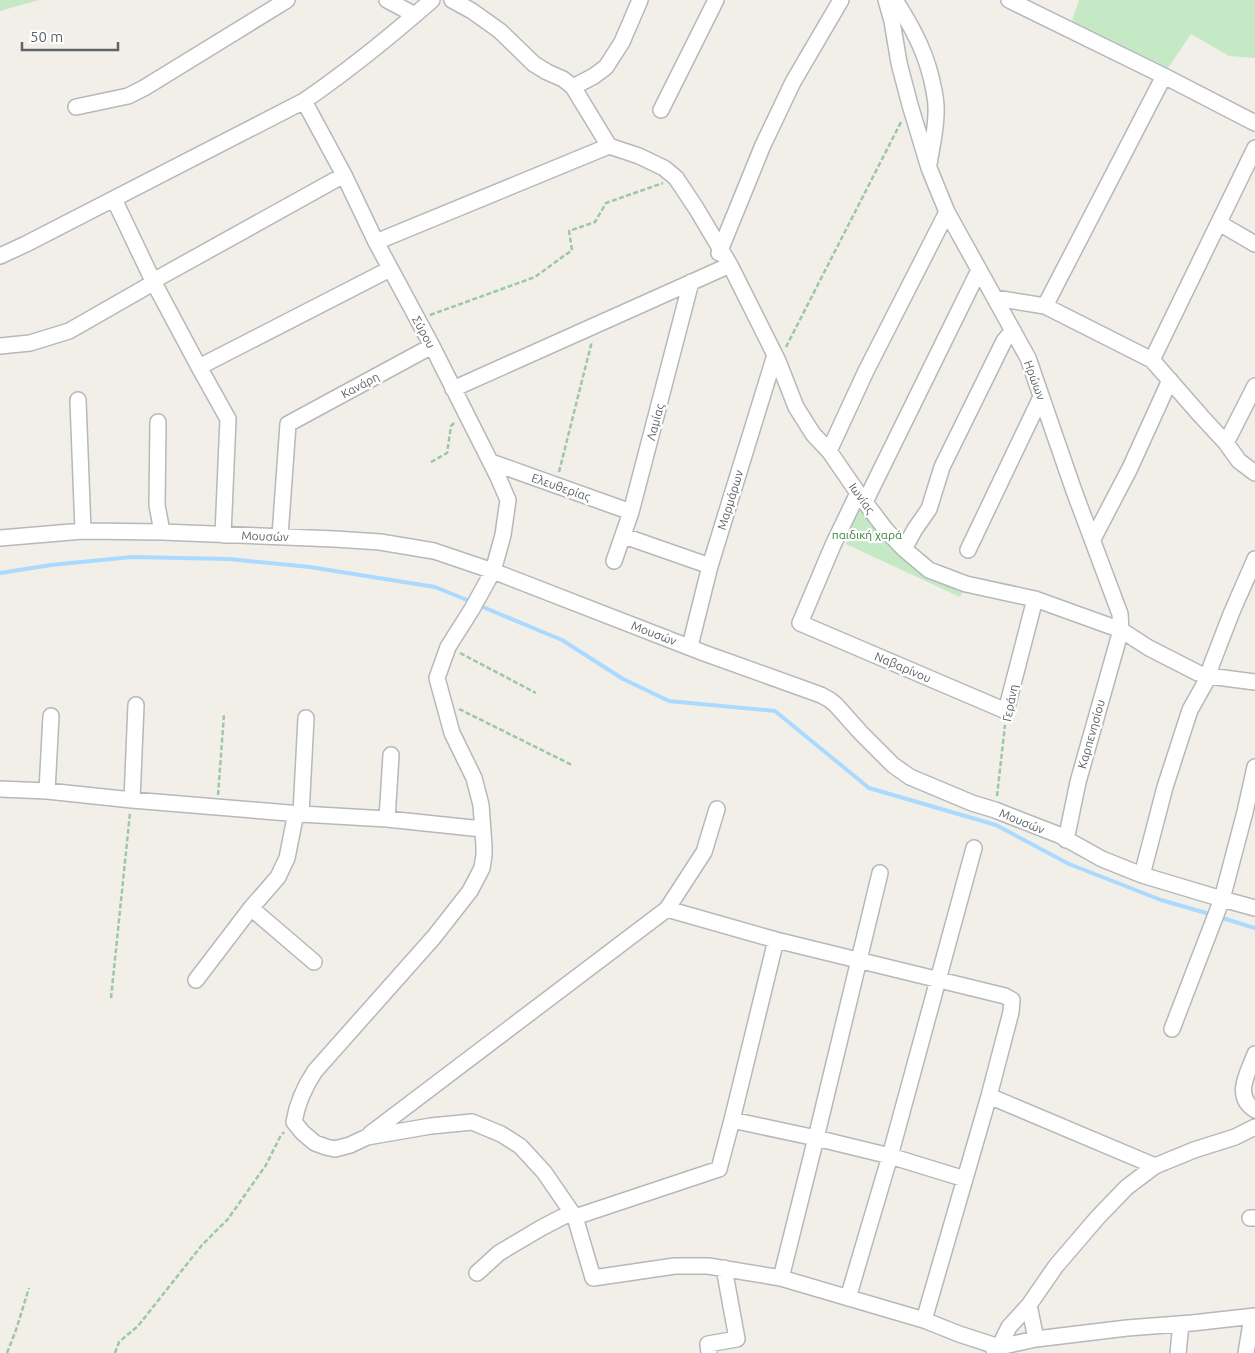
<svg xmlns="http://www.w3.org/2000/svg" width="1255" height="1353" viewBox="0 0 1255 1353" font-family="Ubuntu,sans-serif">
<rect width="100%" height="100%" fill="#f1efe8"/>
<!-- green -->
<path fill="#c5e8c5" d="M0,0H39L0,11Z
M1079,0H1255V58L1229,56L1191,34L1168,68L1072,21Z
M858,493L904,549L966,584L960,597L846,544Z"/>
<g fill="none" stroke-linecap="round" stroke-linejoin="round">
<!-- stream -->
<path stroke="#aadaff" stroke-width="4" d="M0,573L51,565L132,557L229,559L310,567L435,587L472,602
M478,605L562,640L623,679L669,701L775,711L869,788L996,825L1069,864L1161,900L1213,915
M1219,917L1255,928"/>
<!-- street casing -->
<g stroke="#b5b8bc" stroke-width="18">
<path id="street" d="M387,0L415,15
M452,0L472,11L500,31L534,64L547,72L563,79L573,87L609,146
M886,0L892,21L899,63L910,105L929,168L947,212L1028,358L1074,491L1120,614L1121,630L1149,648L1198,673L1209,676L1255,682
M895,0C914,30 928,56 934,91C935,96 936,102 936,107C937,126 932,145 929,164
M1009,0L1164,76L1255,123
M573,87L594,76L606,67L622,42L640,0
M304,101L344,175L376,242L432,346L498,477L508,500L503,535L493,571L472,609L448,647L437,678L452,733L474,778L481,805L484,846V855L482,868L470,891L434,937L315,1071C305,1086 297,1104 294,1122L303,1133L315,1143L326,1147L335,1149L350,1145L367,1137L431,1126L472,1122L501,1134L520,1146L544,1172L575,1217L593,1278L675,1266H708L781,1278L924,1320L959,1334L999,1347L1036,1339L1127,1328L1192,1323L1255,1316
M76,107L128,96L144,88L287,0
M661,110L716,0
M114,199L153,281L344,175
M1219,223L1255,244
M376,242L609,146L639,156L664,168L676,178L696,208L730,265L778,361L796,407L813,434L829,451L858,493L886,530L904,549L929,570L966,584L1035,599L1121,630L1078,782L1066,840
M719,253L763,145L793,82L841,0
M0,256L26,244L304,101C349,70 391,36 432,0
M995,298L1045,306L1152,360L1201,416L1226,443L1239,461L1255,473
M1045,306L1164,76
M0,346L30,343L69,331L146,287L153,281L199,367L390,269
M1152,360L1255,148
M199,367L228,419L223,535
M453,389L730,265
M78,400L83,531
M158,422L157,505L162,532
M1226,443L1255,386
M829,451L866,371L947,212
M491,462L631,512
M858,493L833,545L800,623L1006,711L1035,599
M865,502L979,270
M280,536L288,424L432,346
M624,536L710,566
M0,538L83,531L162,532L335,539L380,542L434,551L493,571L704,653L821,695L830,700L836,705L861,733L893,765L910,777L972,803L995,810L1059,835L1102,859L1142,875L1222,899L1255,908
M1093,539L1130,468L1170,380
M904,549L915,529L929,509L942,467L1004,341L1009,335L1014,332
M968,550L1041,397
M614,561L631,512L691,282
M690,646L710,566L775,355
M0,789L47,791L132,800L301,814L387,819L482,829
M47,791L51,716
M132,800L136,705
M387,819L391,755
M1142,875L1165,787L1190,710L1209,676L1211,666L1231,614L1255,559
M251,908L314,962
M667,909L776,940L1005,996L1012,1000L1011,1012L989,1096L924,1320
M196,980L251,908L278,877L287,858L295,818L301,814L306,718
M1172,1029L1222,899L1245,812L1255,767
M1255,1054C1248,1073 1233,1096 1255,1110
M989,1096L1155,1166
M732,1120L816,1138L890,1156L965,1179
M370,1134L667,909L704,852L717,809
M575,1217L719,1169L732,1120L776,940
M1250,1218H1255
M477,1273L499,1253L541,1228L572,1212
M781,1278L816,1138L880,873
M848,1298L890,1156L974,848
M1029,1305L1036,1339
M994,1351L999,1347L1009,1327L1029,1305L1056,1266L1098,1217L1127,1187L1155,1166L1194,1150L1235,1137L1255,1127
M709,1353L708,1344L737,1339L724,1268
M1178,1353L1181,1324
M1246,1353L1252,1317"/>
</g>
<!-- path -->
<path stroke="#9cc7a9" stroke-width="2.5" stroke-dasharray="5 2.5" stroke-linecap="butt" d="M430,315L535,277L572,250L569,231L595,222L606,203L663,183
M786,347L901,122
M431,462L447,453L451,426L455,422
M559,472L592,341
M460,653L536,693
M459,709L572,765
M218,795L224,714
M997,796L1005,725
M111,998L130,813
M7,1353L16,1330L29,1288
M115,1353L119,1342L138,1326L202,1245L228,1219L266,1165L280,1137L284,1132"/>
<!-- street -->
<use href="#street" stroke="#fff" stroke-width="15"/>
</g>
<g text-anchor="middle" dominant-baseline="central" stroke-width="4.5" stroke-linejoin="round" paint-order="stroke">
<!-- street labels -->
<g font-size="12" fill="#5f6368" stroke="#fff">
<text transform="translate(424 332) rotate(61)">Σύρου</text>
<text transform="translate(1035 380) rotate(70)">Ηρώων</text>
<text transform="translate(360 385) rotate(-28)">Κανάρη</text>
<text transform="translate(655 422) rotate(-75)">Λαμίας</text>
<text transform="translate(561 487) rotate(19)">Ελευθερίας</text>
<text transform="translate(862 498) rotate(54)">Ιωνίας</text>
<text transform="translate(730 500) rotate(-73)">Μαρμάρων</text>
<text transform="translate(265 536) rotate(2)">Μουσών</text>
<text transform="translate(654 633) rotate(21)">Μουσών</text>
<text transform="translate(903 667) rotate(23)">Ναβαρίνου</text>
<text transform="translate(1010 703) rotate(-79)">Γεράνη</text>
<text transform="translate(1091 734) rotate(-74)">Καρπενησίου</text>
<text transform="translate(1022 821) rotate(22)">Μουσών</text>
</g>
<!-- park labels -->
<g font-size="12" fill="#348238" stroke="#fff">
<text x="867" y="534">παιδική χαρά</text>
</g>
</g>
<!-- scale -->
<path d="M22 42v8h96v-8" fill="none" stroke="#5f6368" stroke-width="2.5"/>
<text x="30" y="42" font-size="15" fill="#5f6368" stroke="#ffffff" stroke-width="4" paint-order="stroke">50 m</text>
</svg>
